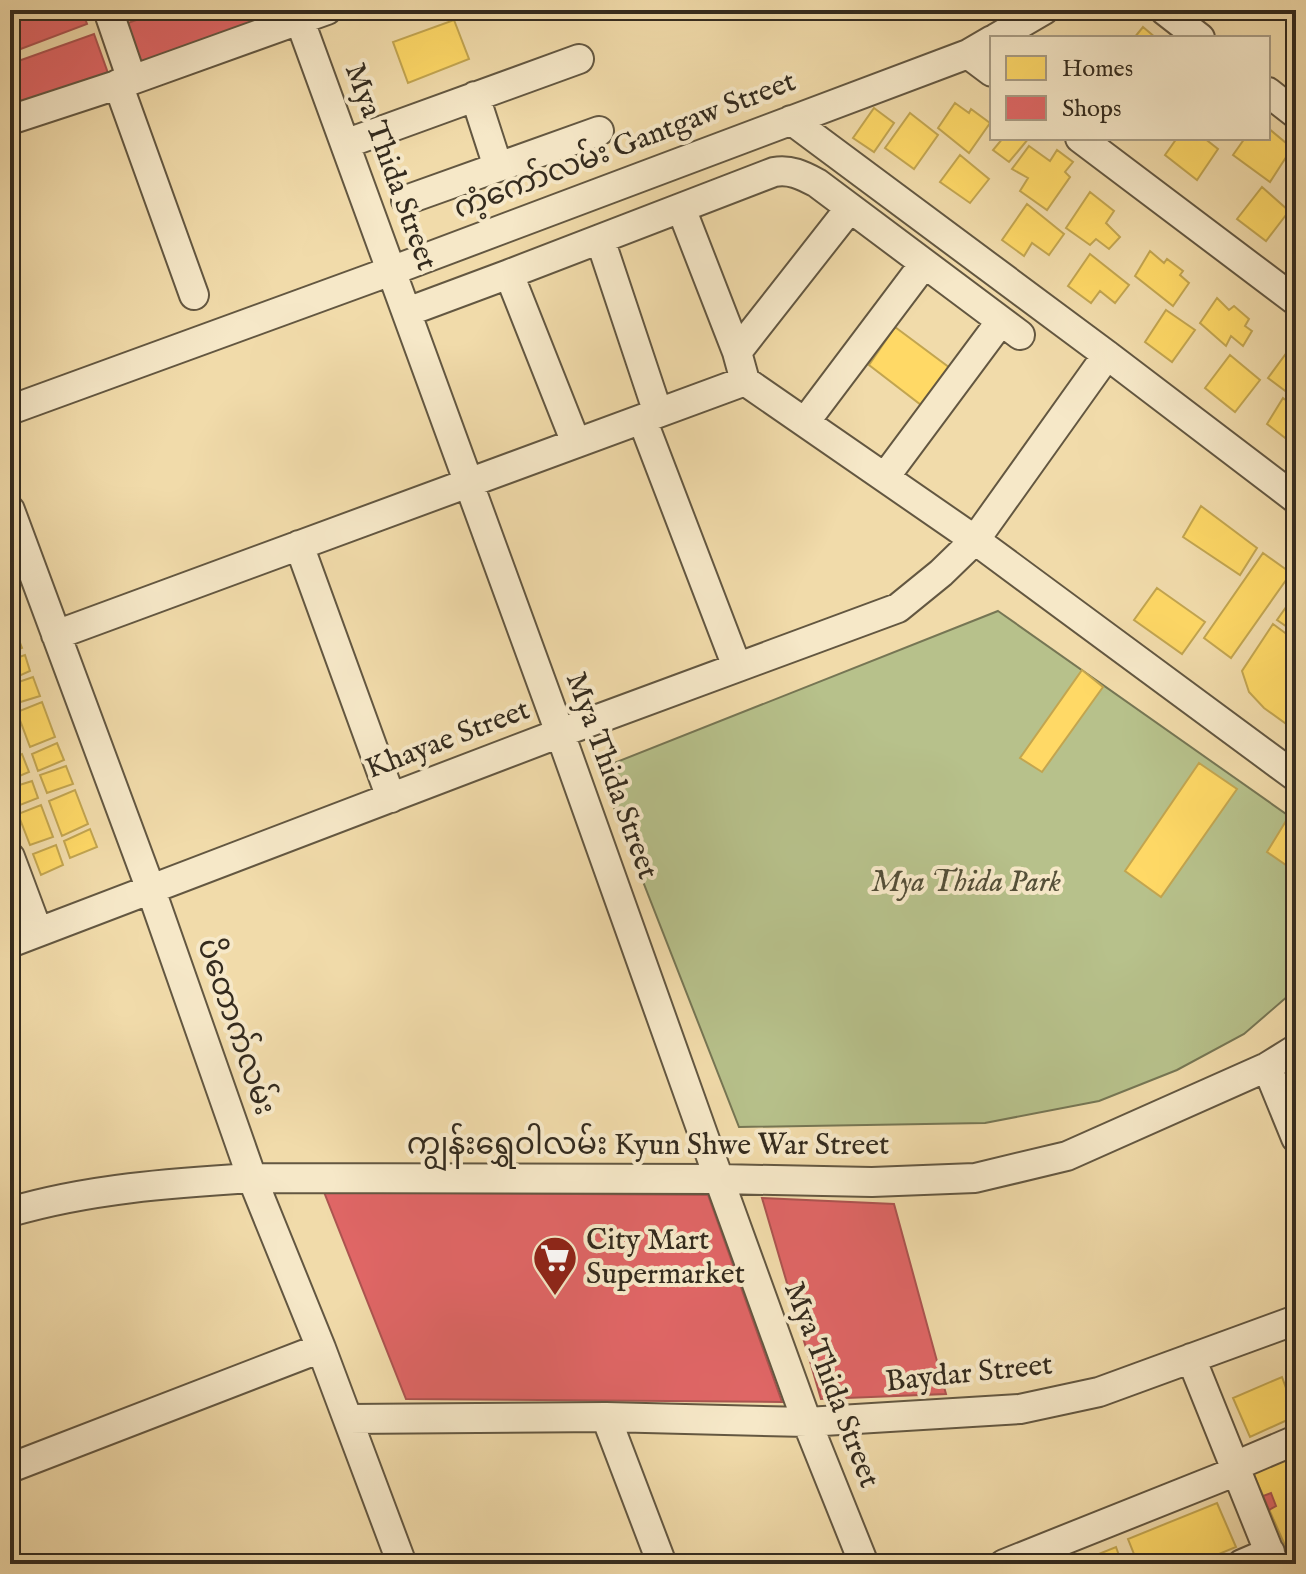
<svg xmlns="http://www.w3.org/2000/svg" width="1306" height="1574" viewBox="0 0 1306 1574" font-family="'IM FELL English','Noto Sans Myanmar',serif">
<rect width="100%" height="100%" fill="#f1dbaa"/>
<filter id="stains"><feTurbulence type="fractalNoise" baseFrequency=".0025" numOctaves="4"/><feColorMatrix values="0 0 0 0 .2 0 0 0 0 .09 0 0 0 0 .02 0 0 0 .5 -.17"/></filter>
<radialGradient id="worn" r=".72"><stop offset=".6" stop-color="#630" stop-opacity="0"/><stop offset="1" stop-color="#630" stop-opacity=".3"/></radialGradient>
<!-- green -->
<path fill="#b7c18b" stroke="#767654" stroke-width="2" d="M998,611L1296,821V989L1244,1034L1177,1070L1099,1101L985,1123L739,1127L599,769Z"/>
<!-- homes -->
<path fill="#ffd966" stroke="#c2a550" stroke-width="2" d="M454,20L469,59L408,83L393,42Z
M1143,27L1156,38H1134Z
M955,103L969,113L971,109L990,123L969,153L938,128Z
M874,108L894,123L874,152L853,138Z
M910,113L938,135L914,169L885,148Z
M1268,128L1292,148L1270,182L1233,155L1245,138H1268Z
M1003,138H1029L1009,162L993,150Z
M1177,138H1204L1218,149L1197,180L1165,155Z
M1029,146L1050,161L1057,150L1073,162L1065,172L1070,177L1047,210L1020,191L1028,178L1012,169Z
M960,155L989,179L970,203L940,182Z
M1262,187L1289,211L1266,241L1237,219Z
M1090,192L1114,211L1106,223L1120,237L1109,249L1096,239L1090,245L1066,228Z
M1027,204L1064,234L1049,255L1032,243L1024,256L1002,240Z
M1150,251L1164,263L1167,259L1183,271L1180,275L1189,283L1173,306L1135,276Z
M1090,254L1129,285L1115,303L1100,291L1091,303L1068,286Z
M1217,298L1229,310L1234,306L1249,319L1245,326L1252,331L1243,346L1231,336L1226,346L1200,323Z
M1166,310L1195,330L1172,362L1145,342Z
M895,327L954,371L925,408L869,365Z
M1293,344L1296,346V399L1268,378Z
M1230,355L1260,380L1235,412L1205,388Z
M1283,398L1296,408V439L1293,444L1267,424Z
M1201,506L1257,548L1240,575L1183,537Z
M1263,553L1291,573L1231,658L1204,638Z
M1157,588L1205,622L1182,654L1134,620Z
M1296,593V633L1277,620Z
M10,617L22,648L10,652Z
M1273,624L1296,641V731L1264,708L1249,692L1242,671Z
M25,655L30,671L10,680V660Z
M1082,670L1103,687L1042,772L1020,758Z
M33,677L40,696L14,704L10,694V685Z
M42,702L55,737L30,747L17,712Z
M10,719L20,748L10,751Z
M57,743L64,760L38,771L32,754Z
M22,754L29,772L10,780V759Z
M1199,763L1237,789L1161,897L1125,871Z
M66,766L73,784L47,793L40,775Z
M32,781L38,798L15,807L10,788Z
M75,790L88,824L62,836L49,801Z
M41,805L53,837L30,845L18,814Z
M1289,816L1296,821V872L1267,852Z
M90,829L97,847L70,858L64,841Z
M56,845L63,865L41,875L33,854Z
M1282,1377L1286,1388L1296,1384V1416L1250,1437L1233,1398Z
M1296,1447V1557L1291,1559L1250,1466Z
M1217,1503L1236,1547L1195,1564H1138L1128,1539Z
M1116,1547L1122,1564H1074Z"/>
<!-- shops -->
<path fill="#e06666" stroke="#ac5450" stroke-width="2" d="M10,10H82L87,24L10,53Z
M164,10H257L261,22L140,64L125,24Z
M94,34L109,76L10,110V64Z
M324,1192L708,1195L782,1402L406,1399Z
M762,1198L894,1204L946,1394L821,1399Z
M1271,1493L1276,1506L1269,1510L1263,1496Z"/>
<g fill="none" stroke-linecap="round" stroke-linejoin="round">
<!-- minor casing -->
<g stroke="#635741" stroke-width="32">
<path id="minor" d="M108,10L132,80
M296,10L560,733L719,1179L807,1422L864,1564
M1164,10L1200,38
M996,38L1044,10
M968,54L992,72
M118,84L194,295
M1268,92L1296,114
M475,96L498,167
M10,120L132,80L327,10
M791,120L1107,355L1296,499
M1080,138L1296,301
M345,144L579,59
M406,200L599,131
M681,208L737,352L745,381
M600,239L658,413
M509,274L774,172C790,169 802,175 817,183L1020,335
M407,312L509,274L576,443
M737,352L850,208
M10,410L391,271L968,54L992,40
M642,419L737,667
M805,422L924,264
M885,477L1001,321
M10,510L151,890L252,1178L321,1348L402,1564
M299,545L391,798
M56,635L745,381L975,540L1296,777
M10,857L38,932
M10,943L560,733L898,608L941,573L975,540L1107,355
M1267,1067L1296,1138
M10,1212C88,1189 171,1183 252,1178L719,1179L872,1182L975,1178L1067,1156L1267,1067L1296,1049
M1191,1358L1274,1564
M606,1417L662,1564
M348,1419L606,1417L807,1422L1020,1409L1099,1392L1296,1320
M1235,1466L1296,1440
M10,1468L321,1348
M1004,1564L1237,1471
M1242,1564L1270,1552"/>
</g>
<!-- minor -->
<use href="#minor" stroke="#f6e8c8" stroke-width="28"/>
</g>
<!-- icons -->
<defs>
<g id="supermarket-pin" transform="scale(2.3)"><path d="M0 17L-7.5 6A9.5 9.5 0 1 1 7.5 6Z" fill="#8f2418" stroke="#f6e8c8"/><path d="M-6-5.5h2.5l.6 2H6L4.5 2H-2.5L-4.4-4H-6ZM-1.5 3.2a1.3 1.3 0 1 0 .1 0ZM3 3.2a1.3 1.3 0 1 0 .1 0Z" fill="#fff"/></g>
</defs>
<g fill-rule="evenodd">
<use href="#supermarket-pin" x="555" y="1258"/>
</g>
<g text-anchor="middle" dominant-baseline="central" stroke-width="8" stroke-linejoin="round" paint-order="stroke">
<!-- street labels -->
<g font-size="30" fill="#342b1e" stroke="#f6e8c8">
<text transform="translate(625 146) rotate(-21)">ကံ့ကော်လမ်း Gantgaw Street</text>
<text transform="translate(390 167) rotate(70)">Mya Thida Street</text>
<text transform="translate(448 740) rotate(-21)">Khayae Street</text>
<text transform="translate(611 776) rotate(70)">Mya Thida Street</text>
<text transform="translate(235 1027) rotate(71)">ပိတောက်လမ်း</text>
<text x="648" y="1146">ကျွန်းရွှေဝါလမ်း Kyun Shwe War Street</text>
<text transform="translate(969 1374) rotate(-6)">Baydar Street</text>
<text transform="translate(831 1385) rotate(69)">Mya Thida Street</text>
</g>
<!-- park labels -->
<g font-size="30" font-style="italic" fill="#555039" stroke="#f6e8c8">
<text x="966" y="883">Mya Thida Park</text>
</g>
<!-- poi labels -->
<g font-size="30" fill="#342b1e" stroke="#f6e8c8" text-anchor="start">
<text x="586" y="1241">City Mart<tspan x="586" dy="34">Supermarket</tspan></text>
</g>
</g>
<!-- margin -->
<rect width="1306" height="1574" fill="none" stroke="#f1dbaa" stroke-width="40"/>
<rect x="12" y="12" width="1282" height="1550" fill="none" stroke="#342b1e" stroke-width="4"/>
<rect x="20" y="20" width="1266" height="1534" fill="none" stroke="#342b1e" stroke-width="2"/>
<!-- legend -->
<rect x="990" y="36" width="280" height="104" fill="#f6e8c8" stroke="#a89c84" stroke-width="2"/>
<rect x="1006" y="56" width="40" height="24" fill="#ffd966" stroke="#a89c84" stroke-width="2"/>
<text x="1062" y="76" font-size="24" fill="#342b1e">Homes</text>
<rect x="1006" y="96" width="40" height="24" fill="#e06666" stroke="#a89c84" stroke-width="2"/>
<text x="1062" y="116" font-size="24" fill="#342b1e">Shops</text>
<rect width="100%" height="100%" filter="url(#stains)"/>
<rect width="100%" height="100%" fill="url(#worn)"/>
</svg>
